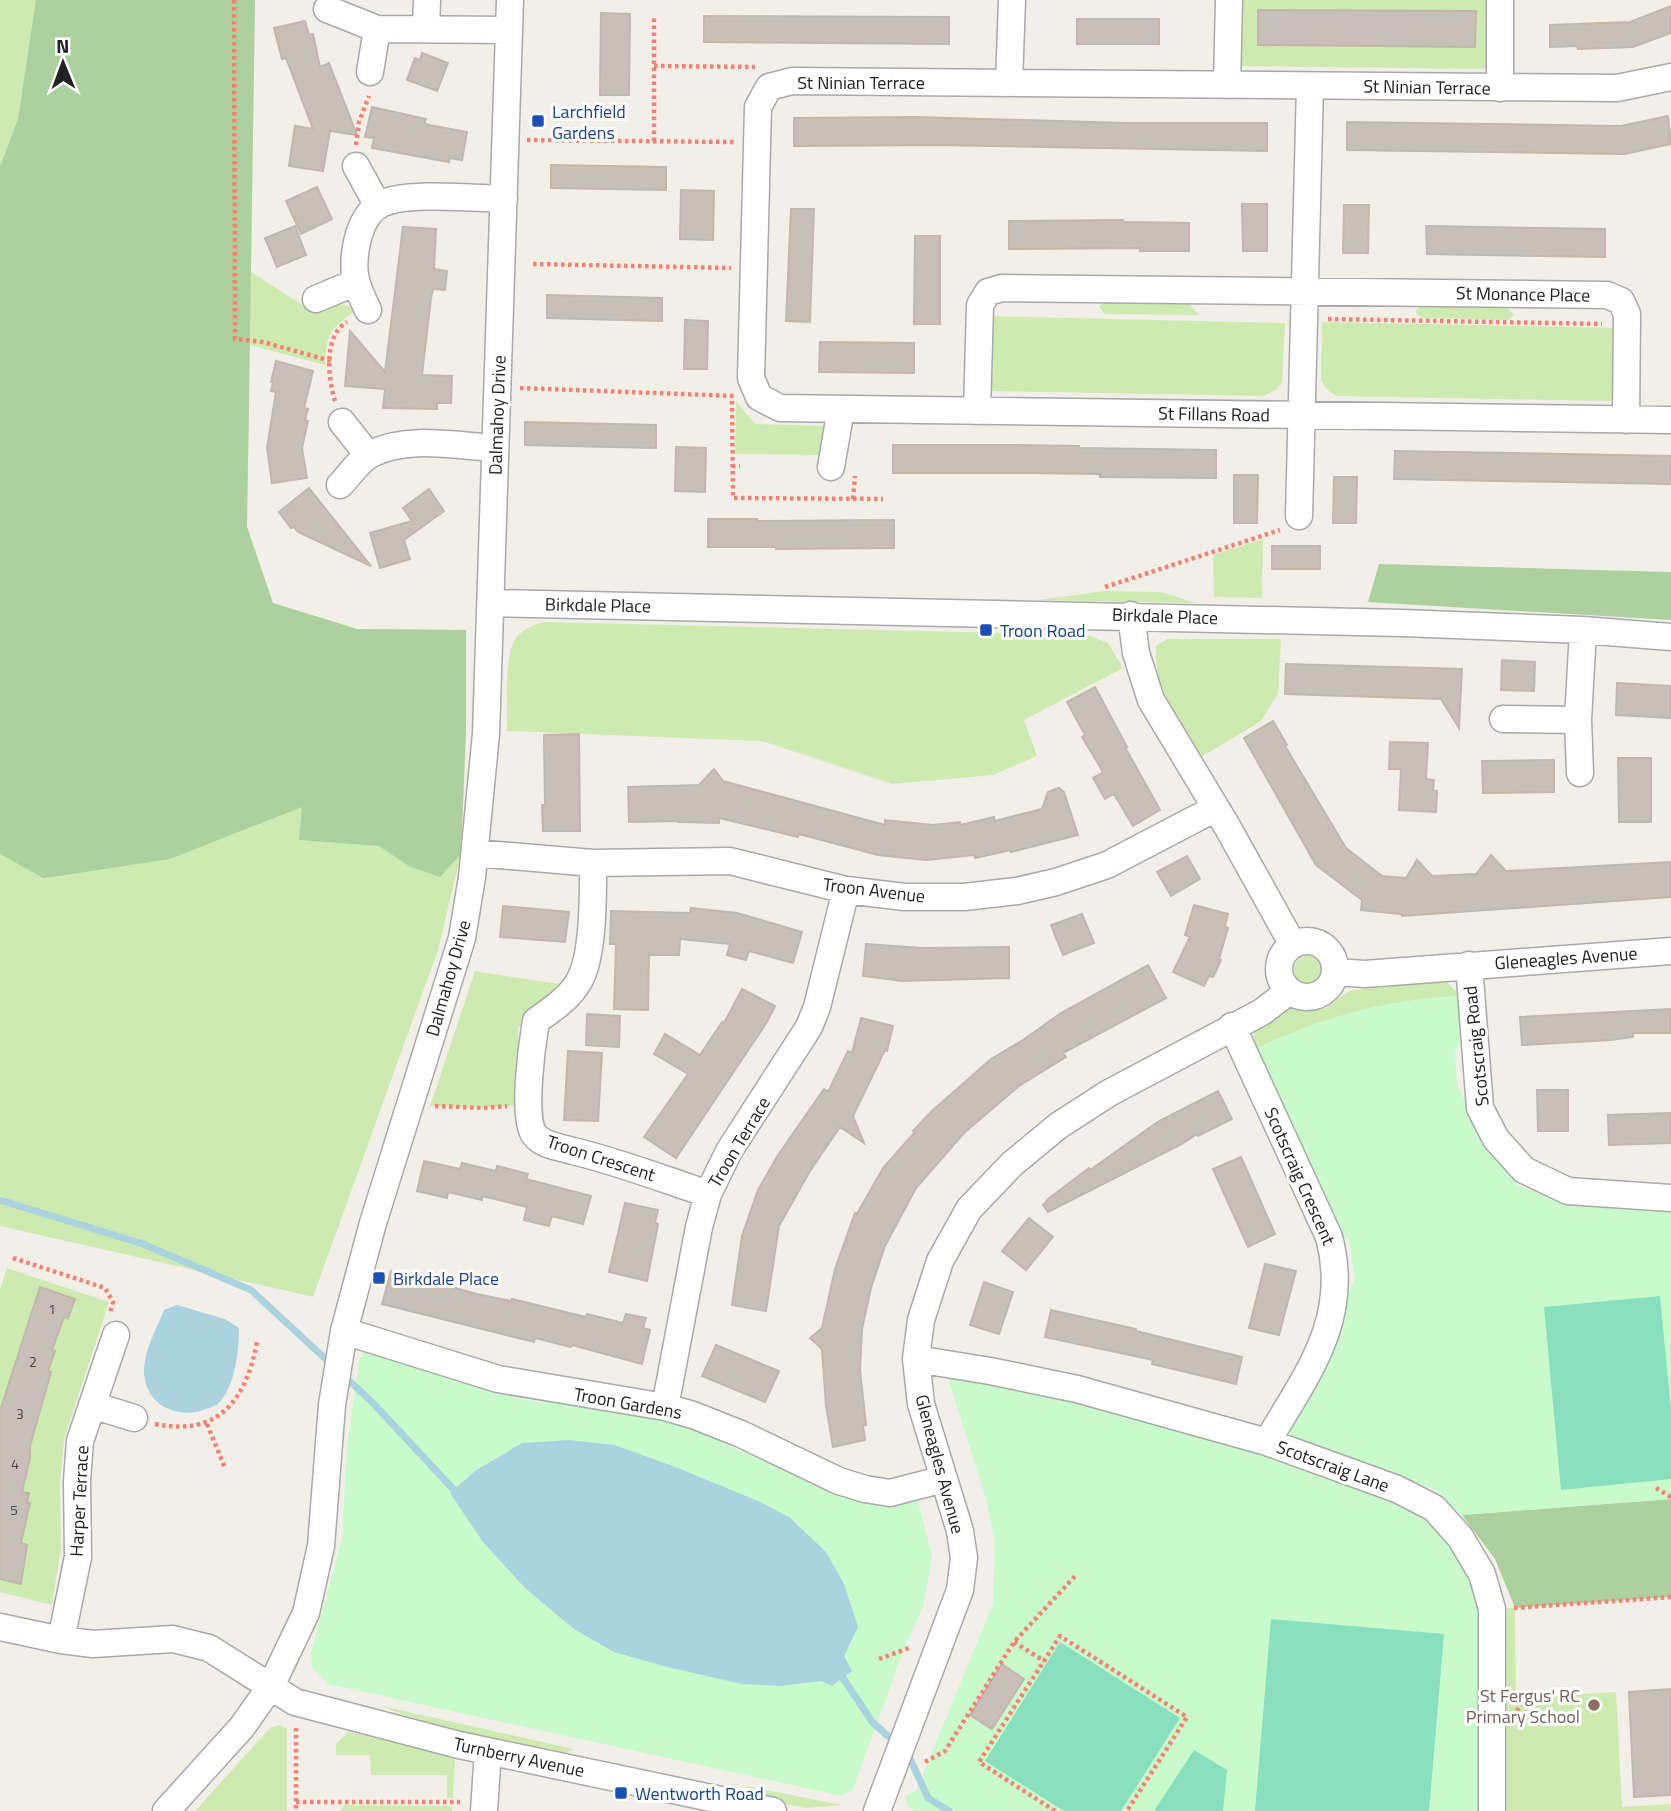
<svg xmlns="http://www.w3.org/2000/svg" width="1671" height="1811" viewBox="0 0 1671 1811" font-family="'Titillium Web',sans-serif">
<rect width="100%" height="100%" fill="#f2efe9"/>
<!-- grass -->
<path fill="#cdebb0" d="M0,0H255L251,272L312,311C329,305 340,300 357,310C331,327 326,334 325,365L250,345L247,527L273,603L357,629L466,630V731L461,854L438,950L313,1297L0,1226Z
M1236,0H1492L1487,69L1239,66Z
M1109,296L1183,297L1199,315L1105,314L1099,307Z
M1425,300L1502,302L1514,315L1508,320L1422,318L1415,312Z
M988,316L1285,323L1282,382L1276,390L1263,396L990,391Z
M1322,322L1619,328L1614,401L1337,396L1327,390L1321,380Z
M736,401L755,424L829,426L823,455L735,454Z
M1263,539L1262,598L1214,597L1213,555Z
M1105,591L1161,592L1196,603L1038,600Z
M544,622L1088,635L1108,643L1123,668L1024,720L1037,756L993,775L892,784L762,741L507,731C508,709 503,656 516,638C523,629 534,625 544,622Z
M1167,639H1281L1278,694L1260,722L1201,757C1180,722 1153,689 1156,646Z
M1294 970a14 14 0 1 1 28 0a14 14 0 1 1-28 0Z
M475,971L565,985L552,999L533,1006L518,1029L519,1105L483,1108L430,1106Z
M1444,979L1460,996C1380,1001 1326,1016 1253,1050L1254,1029L1288,1009L1326,1008L1349,991Z
M7,1268L109,1302L64,1439L60,1485L61,1548L52,1605L0,1592V1289Z
M1507,1608H1515L1516,1698L1616,1692L1622,1807L1671,1804V1811H1507Z
M377,1705L574,1749L561,1755L450,1731Z
M280,1725L287,1729V1811H195L270,1728Z
M348,1732L455,1756L453,1798H447V1775H371L370,1755H336V1744Z
M745,1786L842,1805L805,1808L759,1799Z
M345,1805L452,1806V1811H340Z"/>
<!-- forest -->
<path fill="#add19e" d="M36,0H255L247,527L273,603L357,629L466,630V731L461,854L440,877L409,866L379,846L299,840L302,807L170,859L59,876L43,878L0,854V167L18,119Z
M1379,564L1671,572V620L1368,602Z
M1671,1499V1597L1515,1608L1495,1559L1462,1515Z"/>
<!-- park -->
<path fill="#c8facc" d="M1460,996L1462,1040L1455,1052L1457,1084L1485,1146L1518,1186L1567,1202L1671,1209V1499L1462,1515L1437,1491L1357,1459L1354,1466L1295,1441L1290,1433V1424L1346,1295L1355,1280L1349,1240L1338,1235L1253,1050C1326,1016 1380,1001 1460,996Z
M364,1350L488,1384L500,1394L542,1403L560,1398L701,1426C720,1444 745,1457 772,1457L917,1497L932,1556L923,1607L904,1649L853,1789L842,1796L328,1684L312,1668L311,1653L342,1539L347,1447L359,1360Z
M946,1372L1075,1397L1265,1449L1426,1512L1453,1542L1485,1612L1484,1811H913L908,1806L905,1796L916,1791L993,1604L995,1544L986,1499Z"/>
<!-- pitch -->
<path fill="#88e0be" d="M1660,1296L1671,1410V1479L1561,1490L1544,1307Z
M1271,1619L1444,1634L1429,1811H1255Z
M1060,1642L1180,1718L1121,1811H1064L985,1761Z
M1194,1750L1227,1770L1223,1811H1154Z"/>
<!-- water -->
<path fill="#aad3df" d="M177,1305L225,1319L239,1328C239,1350 235,1389 217,1405C216,1405 207,1409 206,1409C175,1421 142,1403 144,1367C146,1348 157,1327 164,1310Z
M569,1440L614,1445L673,1466L758,1501L789,1517L826,1552L844,1584L858,1627L844,1656L852,1671L832,1686L821,1681L780,1686L742,1684L667,1667L614,1652L574,1629L525,1588L483,1542L450,1493L475,1471L522,1443Z"/>
<g fill="none" stroke-linecap="round" stroke-linejoin="round">
<!-- stream -->
<path stroke="#aad3df" stroke-width="7" d="M0,1200L143,1244L251,1290L331,1364
M342,1374L373,1403L454,1490
M843,1678L873,1723L895,1742
M907,1752L928,1798L949,1811"/>
</g>
<!-- building -->
<path fill="#c7bfb8" stroke="#c4b6ab" stroke-width="2" d="M1671,6V33L1633,47L1578,49L1577,46L1550,47V25L1630,22Z
M1258,10L1476,11L1475,47L1258,45Z
M601,13L630,14L629,95H600Z
M704,16L949,17V44L704,42Z
M1077,19H1159V44H1077Z
M305,21L309,35L313,34L320,67L329,63L357,135L330,131L323,171L289,166L295,126L313,129L286,58L282,59L274,28Z
M422,53L448,63L437,91L407,80L415,58L420,60Z
M372,107L426,119L424,123L429,125L467,132L462,160L449,158V162L372,148L374,138L365,137Z
M1668,116L1671,144L1624,154L1347,150V122L1621,126Z
M915,117L1127,123H1267V151L936,145L794,146V118Z
M551,165L666,167V190L551,188Z
M317,187L332,219L301,234L286,201Z
M681,190L714,191L713,240L680,239Z
M1242,204H1267V251H1243Z
M1344,205H1369L1368,253H1343Z
M791,209H814L810,322L786,321Z
M1123,220V222L1189,223V251H1140V248L1009,249V221Z
M295,226L306,255L277,267L265,238Z
M1426,226L1605,229V257L1427,254Z
M403,227L436,229L434,269L447,271L445,290L433,289L431,298L422,375L452,376L451,403H437V409L383,408L385,389L345,386L350,331L385,372Z
M915,236H940V324H914Z
M547,295L662,298V321L547,318Z
M685,320L708,321L707,369H684Z
M820,342L914,343V373L819,372Z
M276,361L313,371L304,408L308,409L305,420L308,421L302,448L307,478L272,483L267,448L276,392L271,391L273,382H271Z
M525,422L656,425V448L525,445Z
M893,445H1010L1079,446V448L1216,450V478L1100,477V474L1030,473H893Z
M676,447L706,448L705,492L675,491Z
M1395,451L1671,456V484L1394,479Z
M1234,475H1258L1257,523H1234Z
M1334,477H1357L1356,523H1333Z
M309,488L371,566L298,532L294,527L291,528L279,512Z
M429,489L444,511L404,540L410,559L380,568L370,533L412,521L403,508Z
M708,519H757V521L894,520V548L776,549V547H708Z
M1272,546H1320V569H1272Z
M1502,660L1535,662L1534,691L1501,690Z
M1286,664L1462,669L1459,728L1441,699L1285,694Z
M1617,683L1671,686V718L1616,715Z
M1095,687L1127,747H1125L1160,810L1133,826L1114,794L1105,799L1093,778L1102,773V770L1082,737L1085,735L1067,702Z
M1273,721L1287,745L1285,746L1346,848L1382,876L1406,878L1417,860L1432,876L1476,874L1491,855L1506,871L1671,862V897L1402,916L1401,914L1361,910L1362,900L1316,865L1244,738Z
M579,734L580,831H543L542,805H545L544,735Z
M1390,742L1428,743L1426,779L1434,780L1433,790L1437,791L1436,812L1399,810L1401,769H1389Z
M1618,758H1651V822H1619Z
M1554,760V792L1483,793L1482,761Z
M714,769L723,781L885,825V820L933,825L960,822V825L994,817L995,821L1042,809L1048,792L1059,788L1064,792L1078,835L1011,852V850L975,858L974,855L926,860L878,855L799,834L798,837L719,818V823L678,822V821L629,822L628,787L699,785Z
M1187,856L1200,879L1171,896L1157,872Z
M1194,905L1228,914L1225,926L1228,928L1219,959L1221,960L1213,977L1209,976L1204,986L1173,972L1190,937L1185,935Z
M503,906L569,912L565,942L500,937Z
M691,908L737,913L802,932L793,963L749,951L746,960L727,955L730,944L680,939L679,955H649L648,1010L614,1009L616,944H610L611,911L690,913Z
M1082,914L1094,943L1063,955L1051,925Z
M866,944L922,948L1009,947V978L902,981L863,976Z
M1148,965L1166,998L1063,1053L1066,1057L1019,1086L964,1133L916,1188L885,1246L871,1288L862,1329L860,1370L866,1425H863L865,1440L833,1447L826,1406L822,1349L810,1338L822,1328L835,1269L855,1213L857,1214L883,1168L915,1132L913,1131L932,1111L991,1059L1023,1040L1061,1013Z
M742,989L775,1006L767,1022L676,1158L644,1137L688,1074L654,1054L665,1034L700,1055L722,1022L724,1023Z
M1671,1009V1033H1633V1037L1611,1040L1522,1045L1520,1017Z
M587,1014L620,1016L619,1047L586,1045Z
M861,1018L893,1026L887,1051L885,1050L853,1116L864,1143L840,1127L810,1171L779,1226L766,1311L732,1305L742,1236L758,1190L778,1155L824,1089L828,1092L848,1051L852,1053Z
M568,1051L602,1053L598,1121L564,1120Z
M1537,1090H1568V1131H1538Z
M1218,1091L1232,1119L1198,1136L1197,1134L1182,1144L1048,1212L1043,1205L1048,1199L1089,1168L1090,1170L1159,1121Z
M1671,1113V1143L1609,1145L1608,1115Z
M1241,1157L1275,1234L1248,1247L1213,1169Z
M424,1161L460,1169L462,1163L496,1171L497,1166L528,1174L526,1179L591,1196L583,1224L552,1216L549,1226L524,1220L527,1207L482,1196V1200L448,1192L447,1198L417,1191Z
M625,1203L658,1210L655,1222L658,1224L647,1281L609,1272Z
M1029,1218L1053,1237L1026,1270L1002,1251Z
M1265,1264L1296,1271L1279,1335L1249,1328Z
M391,1271L477,1294L511,1301L512,1299L586,1317L587,1314L623,1323L626,1314L646,1318L643,1328L650,1330L642,1364L572,1345L571,1347L535,1338L534,1342L382,1304Z
M984,1282L1013,1292L999,1334L970,1325Z
M40,1287L75,1299L68,1318L64,1317L52,1350L55,1351L48,1371L51,1372L30,1446V1458L22,1492L29,1493L27,1503H30L21,1543L27,1545L21,1584L0,1579V1411Z
M1051,1310L1136,1329V1331L1242,1357L1236,1384L1152,1364L1153,1360L1045,1337Z
M716,1345L779,1371L765,1402L702,1376Z
M1002,1664L1024,1679L992,1729L970,1715Z
M1671,1689V1795L1634,1797L1629,1692Z"/>
<g fill="none" stroke-linecap="round" stroke-linejoin="round">
<!-- minor casing -->
<g stroke="#a9a9a9" stroke-width="29">
<path id="minor" d="M327,9L377,29L509,30
M426,28L427,0
M370,72L377,29
M1671,77L1617,88L792,81L769,87L758,107L751,378L759,397L780,408L1671,420
M1009,82L1012,0
M1227,85L1229,0
M1500,88V0
M356,166L378,206
M316,299L354,283
M368,310C355,284 351,271 357,242C360,229 366,213 379,205C402,191 474,198 504,199
M977,411L980,305L988,292L1002,288L1607,295L1621,301L1627,314L1626,420
M342,422L368,455
M831,467L841,409
M340,485C349,476 359,460 371,454C407,435 456,446 495,448
M1299,516L1310,86
M491,603L1402,623L1583,630L1671,637
M1131,615L1136,653L1151,700L1228,828L1293,945
M1503,719L1578,720
M1580,773L1578,720L1583,630
M475,853L593,863L730,861L846,890L905,897H964L1017,891L1056,882L1107,865L1216,808
M593,863C593,893 594,956 579,981C570,998 551,1010 536,1021C532,1044 522,1116 534,1134C542,1146 561,1147 573,1151C619,1162 663,1179 708,1194
M1279 969a28 28 0 1 1 56 0a28 28 0 1 1-56 0Z
M1469,965L1480,1108L1496,1139L1524,1170L1568,1191L1671,1198
M1336,972L1365,974L1671,951
M1232,1026L1329,1237C1351,1319 1307,1374 1267,1442
M344,1331L498,1379L665,1407L693,1415L741,1434L839,1481L865,1489L890,1493L944,1479
M916,1359L990,1371L1077,1389L1267,1442L1397,1489L1434,1508L1460,1537L1482,1574L1492,1609V1811
M92,1405L134,1418
M665,1407L699,1227L708,1194L729,1151L809,1027L817,1007L846,890
M0,1627L61,1640L93,1644L173,1639L209,1648L295,1702L459,1745L773,1811
M61,1640L78,1557L77,1481L80,1441L116,1335
M166,1811L242,1727L271,1686L306,1613L321,1546L332,1405L344,1331L373,1223L462,938L472,877L486,734L510,0
M484,1811L488,1751
M877,1811L960,1590L964,1558L960,1531L921,1404L916,1359L921,1320L940,1261L969,1209L1012,1164L1058,1126L1109,1093L1262,1012L1289,991"/>
</g>
<!-- path -->
<path stroke="#fa8072" stroke-width="4.5" stroke-dasharray="3.5 3.5" stroke-linecap="butt" d="M234,0L235,339L263,342L331,361
M654,66L755,67
M527,140L736,142
M654,141V15
M356,145L359,122L369,96
M533,264L731,268
M1328,319L1602,324
M520,388L735,396
M335,401C328,378 323,336 347,322
M732,401L733,498L883,499
M732,466H740
M853,499L855,476
M1105,587L1280,530
M435,1106L483,1108L507,1106
M13,1258L105,1288L113,1302L110,1313
M155,1424C219,1437 246,1400 257,1342
M207,1424L225,1468
M1656,1488L1671,1497
M1514,1608L1671,1597
M1014,1642L1044,1661
M879,1659L909,1648
M1517,1711L1524,1697V1691
M296,1728V1811
M925,1762L945,1751L1014,1642L1077,1574
M296,1802H460
M1055,1811L979,1762L1060,1636L1187,1717L1127,1811"/>
<!-- minor -->
<use href="#minor" stroke="#fff" stroke-width="26"/>
</g>
<!-- markers -->
<g fill="#1a4fb4" stroke="#fff" stroke-width="2.5">
<rect x="531" y="114" width="14" height="14" rx="3.5"/>
<rect x="979" y="623" width="14" height="14" rx="3.5"/>
<rect x="372" y="1271" width="14" height="14" rx="3.5"/>
<rect x="614" y="1786" width="14" height="14" rx="3.5"/>
</g>
<circle fill="#8d6e63" stroke="#fff" stroke-width="2.5" cx="1594" cy="1705" r="7"/>
<g text-anchor="middle" dominant-baseline="central" stroke-width="6" stroke-linejoin="round" paint-order="stroke">
<!-- number labels -->
<g font-size="14" fill="#4b4948">
<text x="52" y="1308">1</text>
<text x="33" y="1361">2</text>
<text x="20" y="1413">3</text>
<text x="15" y="1463">4</text>
<text x="14" y="1509">5</text>
</g>
<!-- street labels -->
<g font-size="18" fill="#222" stroke="#fff">
<text x="861" y="82">St Ninian Terrace</text>
<text transform="translate(1427 87) rotate(1)">St Ninian Terrace</text>
<text transform="translate(1523 294) rotate(1)">St Monance Place</text>
<text transform="translate(1214 414) rotate(1)">St Fillans Road</text>
<text transform="translate(497 415) rotate(-88)">Dalmahoy Drive</text>
<text transform="translate(598 605) rotate(1)">Birkdale Place</text>
<text transform="translate(1165 616) rotate(2)">Birkdale Place</text>
<text transform="translate(874 890) rotate(7)">Troon Avenue</text>
<text transform="translate(1566 958) rotate(-4)">Gleneagles Avenue</text>
<text transform="translate(448 978) rotate(-74)">Dalmahoy Drive</text>
<text transform="translate(1476 1046) rotate(-96)">Scotscraig Road</text>
<text transform="translate(739 1142) rotate(-59)">Troon Terrace</text>
<text transform="translate(601 1158) rotate(18)">Troon Crescent</text>
<text transform="translate(1300 1176) rotate(66)">Scotscraig Crescent</text>
<text transform="translate(628 1403) rotate(10)">Troon Gardens</text>
<text transform="translate(940 1464) rotate(75)">Gleneagles Avenue</text>
<text transform="translate(1333 1466) rotate(20)">Scotscraig Lane</text>
<text transform="translate(79 1501) rotate(-87)">Harper Terrace</text>
<text transform="translate(519 1757) rotate(12)">Turnberry Avenue</text>
</g>
<!-- transit labels -->
<g font-size="18" fill="#164399" stroke="#fff" text-anchor="start">
<text x="552" y="111">Larchfield<tspan x="552" dy="21">Gardens</tspan></text>
<text x="1000" y="630">Troon Road</text>
<text x="393" y="1278">Birkdale Place</text>
<text x="635" y="1793">Wentworth Road</text>
</g>
<!-- education labels -->
<g font-size="18" fill="#785e54" stroke="#fff" text-anchor="end">
<text x="1580" y="1695">St Fergus' RC<tspan x="1580" dy="21">Primary School</tspan></text>
</g>
</g>
<!-- north arrow -->
<g transform="translate(63 63) rotate(359)" stroke="#ffffff" stroke-width="5" paint-order="stroke">
<path d="M0-5L12 26L0 18L-12 26Z" fill="#222222"/>
<text y="-10" font-size="19" font-weight="bold" text-anchor="middle" fill="#222222">N</text>
</g>
</svg>
